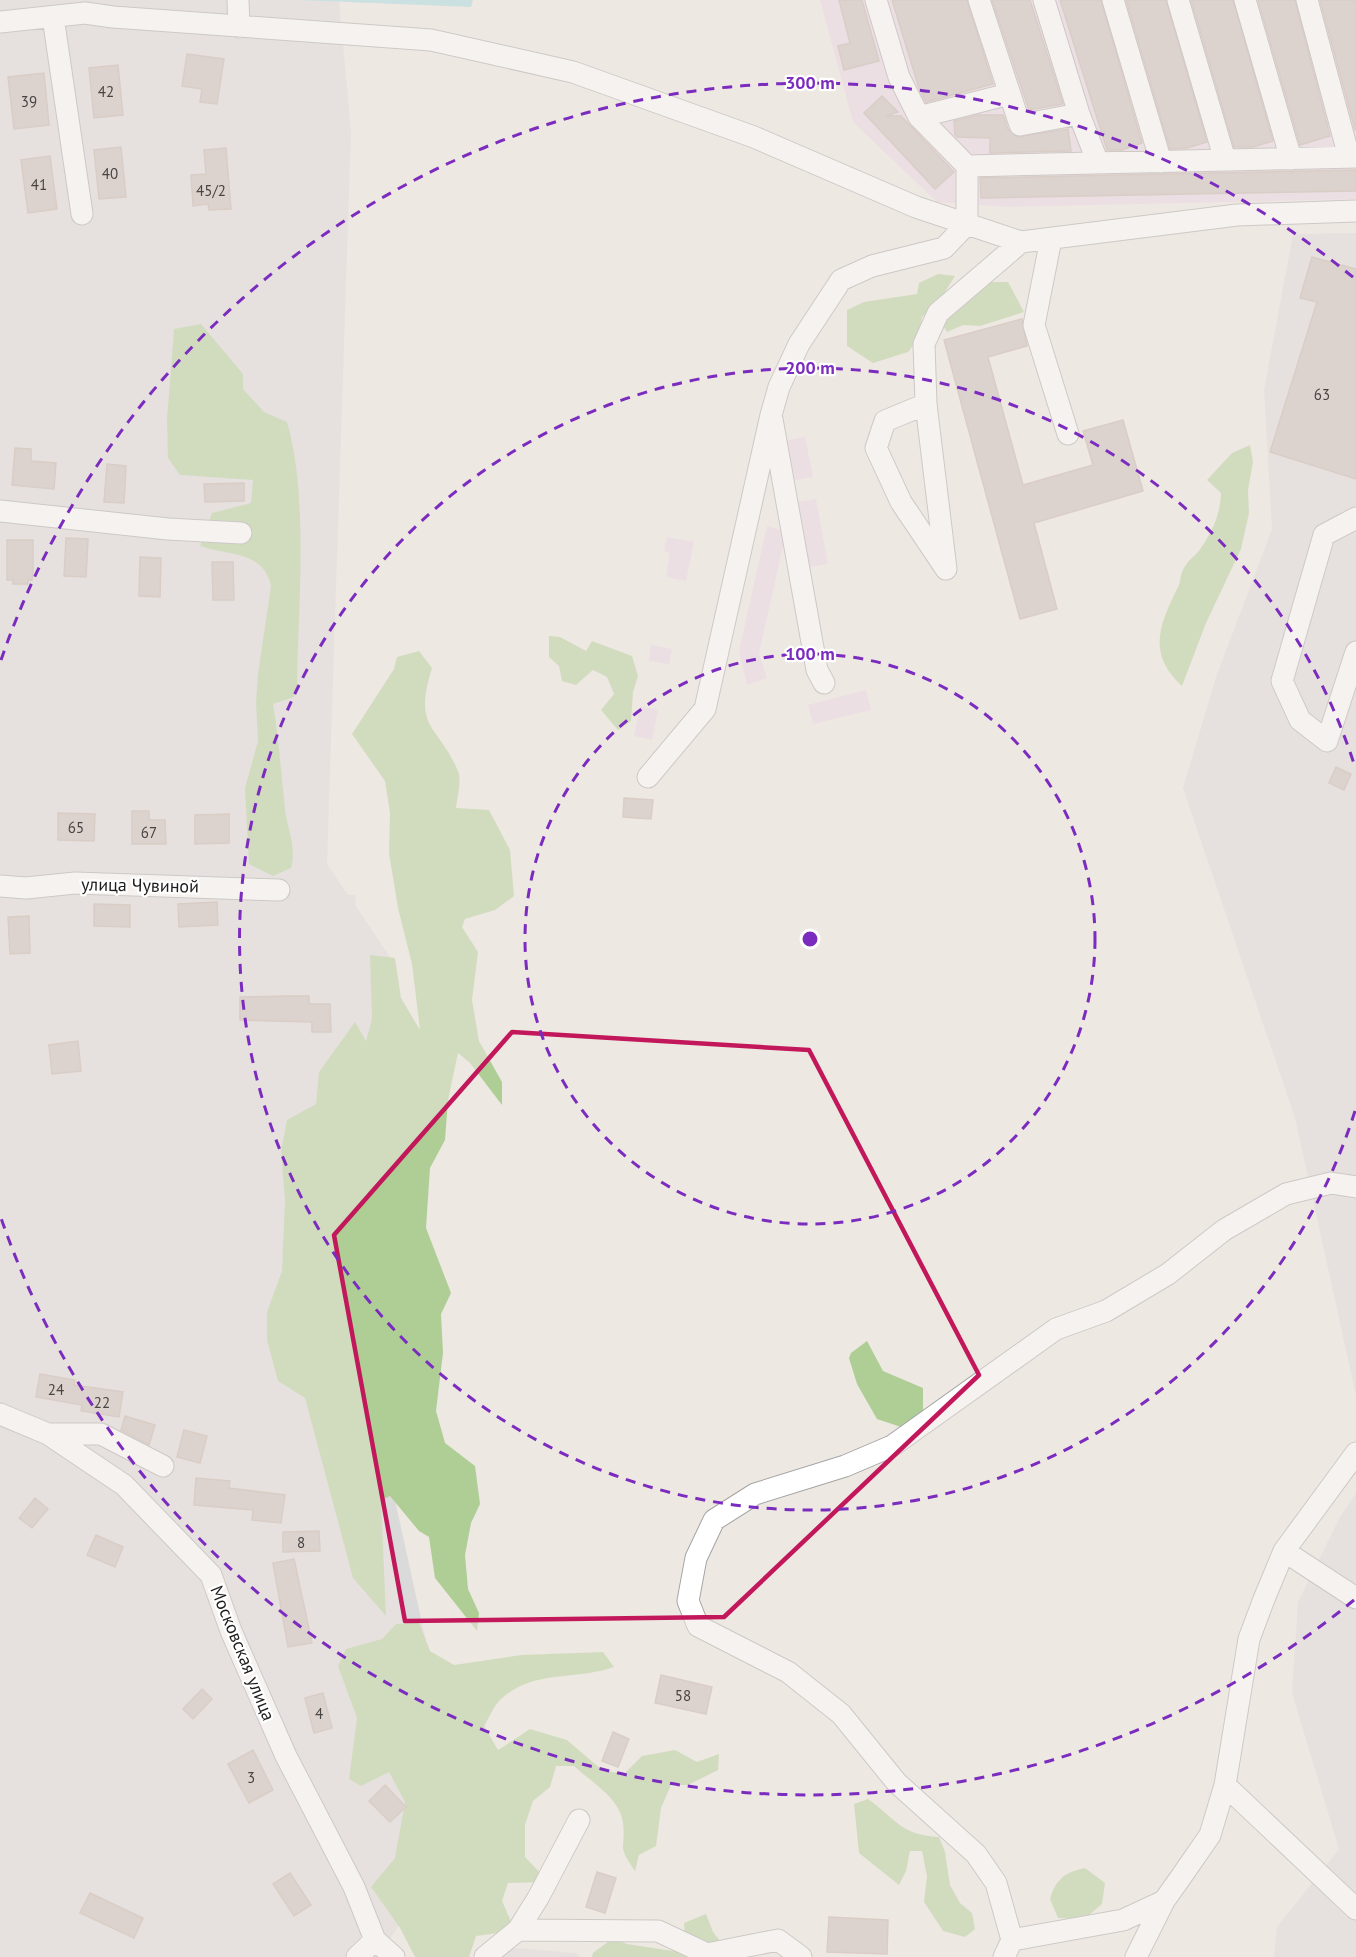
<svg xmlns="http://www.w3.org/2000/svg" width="1356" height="1957" viewBox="0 0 1356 1957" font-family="'PT Sans',sans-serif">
<rect width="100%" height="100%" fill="#eee8e2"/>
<!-- residential -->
<path fill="#dbdada" d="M0,0H339L351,131L327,864L348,895H355L356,906L392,960L396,1505L465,1818L379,1957H0Z
M1356,233V1396L1295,1118L1183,788L1216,677L1272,529L1264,390L1293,234Z
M1356,1493V1957H1274L1277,1927L1339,1849L1292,1693L1298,1602L1340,1517Z
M489,1946L576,1953L581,1957H483Z"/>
<!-- industrial -->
<path fill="#e7d4e6" d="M820,0H1356V199L1010,207L937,202L853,122Z
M805,437L813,477L795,480L787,440Z
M816,499L828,564L810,567L798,502Z
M767,526L786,532L759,654L767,678L747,685L739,651Z
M667,537L694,542L686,581L666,577L670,553L664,551Z
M651,645L672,649L669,664L649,661Z
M866,690L871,710L813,724L808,705Z
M640,706L658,710L652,740L634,736Z"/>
<!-- forest -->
<path fill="#aece96" d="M938,274L955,276L941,298L922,317L918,339L908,352L873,363L847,346V310L864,302L917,294L919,283Z
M990,282H1008L1024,312L980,326L963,325L947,332L941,322Z
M201,324L243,374V389L264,412L287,422C309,498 298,606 297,686L294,697L273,704C279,739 281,773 285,808C287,829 297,847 291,868L273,876L249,864L245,788L258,741L256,702L258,674L271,586C263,550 229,556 200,546L212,513L251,503L253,480L180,475L168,458L167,420L174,329Z
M1250,445L1253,462L1248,490L1249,513L1241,549L1206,623L1182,686C1147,654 1159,625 1178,587C1181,582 1180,575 1183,570C1186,563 1193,557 1198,552C1212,533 1220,516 1221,493L1207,480L1232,453Z
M549,636L560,637L586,651L592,641L632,656L638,676L633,692L631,721L618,730L601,710L614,694L607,677L593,670L576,685L562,681L559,666L549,657Z
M419,651L432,668C413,731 437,722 458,771C462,780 457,798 456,808L489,810L510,850L514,896L495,910L465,919L462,927L478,952L472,1000L479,1041L502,1082V1105L470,1063L458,1053L448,1100L445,1140L430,1168L426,1228L451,1293L441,1314L443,1353L436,1411L445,1443L475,1466L480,1504L471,1523L465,1555L468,1589L479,1613L477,1631L435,1578L429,1537L419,1531L390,1496L381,1500L386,1616L353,1578L305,1398L278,1381L267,1340V1312L282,1271L285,1200L281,1151L287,1120L316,1104L319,1072L355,1022L366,1041L372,1019L370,955L395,958L401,998L420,1030L412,964L398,908L389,853L390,813L385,781L352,734L394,669L397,657Z
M867,1341L883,1371L923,1388V1412L910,1430L877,1419L857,1384L849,1358L851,1353Z
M419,1622L430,1651L454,1665L521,1655L603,1652L614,1667C574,1681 536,1669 502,1698C494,1705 489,1718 484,1726L498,1750L530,1729L567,1740L602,1770L624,1774L642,1756L675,1750L697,1762L719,1754L718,1770L688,1785H671L661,1808L656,1846L639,1855L635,1871C616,1843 626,1852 623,1823C620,1798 591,1782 574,1766H556L550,1787L533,1801L525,1825V1857L549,1882L508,1883L502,1901L513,1926L498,1933L476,1936L469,1957H415L400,1928L371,1887L395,1858L405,1802L389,1772L361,1786L349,1779L357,1718L338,1666L346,1649L382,1639L396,1624Z
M868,1799C897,1820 901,1835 939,1837L945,1852L950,1885L960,1903L972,1913L975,1929L965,1937L943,1931L924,1902L927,1876L922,1851H910L906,1871L899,1885L859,1853L854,1804Z
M1085,1868L1105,1883L1102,1904L1084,1919L1058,1918L1050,1899C1056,1879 1065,1872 1085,1868Z
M706,1914L713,1932L731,1955L746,1954L749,1957H592L593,1953L613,1938L627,1944L673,1951L685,1938L684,1923Z"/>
<!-- water -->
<path fill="#a1d8dd" d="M298,0H473L471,7Z"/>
<!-- building -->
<path fill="#c6bab5" stroke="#c0ada4" stroke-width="1.5" d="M839,0H862L879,61L844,70L838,46L850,43Z
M892,0H967L993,84L926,102L919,88Z
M992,0H1030L1063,104L1029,110Z
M1060,0H1101L1142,143L1122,150H1107Z
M1126,0H1166L1207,142L1187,148L1170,149Z
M1191,0H1233L1273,141L1253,147H1234Z
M1258,0H1295L1330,136L1300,145Z
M1320,0H1356V129L1355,130Z
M187,54L224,59L217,104L200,102L202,89L182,86Z
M118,65L123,115L94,118L89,68Z
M44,73L49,125L14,129L8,77Z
M882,96L898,112L886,116H901L954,172L935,189L864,113Z
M978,115H1003L1008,129L1017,137L1068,129L1071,151L990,153V138L957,137L955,135L954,121Z
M121,147L126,197L99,199L94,150Z
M226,148L231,209L209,210L208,204L193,206L191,175L206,174L204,150Z
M50,156L57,209L28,213L21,160Z
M1356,170V191L981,198L980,178Z
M1312,257L1356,269V479L1270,452L1317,302L1300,298Z
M1022,319L1027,346L988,357L1023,485L1093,465L1083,431L1123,420L1143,491L1034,523L1057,609L1020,619L944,340Z
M15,448L31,449V461L56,463L54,489L12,485Z
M107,464L126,466L124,503L104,502Z
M244,483V501L205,502L204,484Z
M66,538L88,539L86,577L64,576Z
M7,540H33V570L32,580H28V584H13V580H7Z
M140,557L161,558L160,597L139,596Z
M212,562H233L234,600H213Z
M1336,767L1351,774L1344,790L1329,783Z
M624,798L653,800L651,819L623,817Z
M132,811H149V820H165L166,844H132Z
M58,813L95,814L94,841L58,840Z
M229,814V843L195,844V815Z
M217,902L218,925L179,927L178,904Z
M94,904L130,905V927L94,926Z
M29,916L30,953L10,954L8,917Z
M290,996H309V1004H330L331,1032H312V1022L240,1020V997Z
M78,1041L81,1071L52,1074L49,1045Z
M40,1374L75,1380L74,1385L123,1392L119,1417L81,1411L82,1405L36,1397Z
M125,1416L155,1425L149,1445L121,1430Z
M184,1430L207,1436L200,1463L177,1457Z
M196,1478L230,1481L229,1488L285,1495L281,1523L252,1520L253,1510L194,1505Z
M35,1498L48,1509L32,1528L19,1518Z
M319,1531L320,1551L283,1552V1532Z
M96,1535L123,1547L115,1567L87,1555Z
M294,1559L312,1643L288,1647L273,1563Z
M661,1675L712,1687L706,1714L655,1703Z
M202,1689L212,1699L193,1719L183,1709Z
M323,1693L332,1728L314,1733L305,1698Z
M613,1732L629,1739L618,1767L602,1761Z
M253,1750L273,1790L249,1803L228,1764Z
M385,1785L406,1807L390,1822L369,1801Z
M597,1872L616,1878L605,1913L586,1907Z
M290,1873L311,1905L294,1916L273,1884Z
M90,1893L143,1918L134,1938L80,1913Z
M829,1917L888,1920L887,1954L827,1952Z"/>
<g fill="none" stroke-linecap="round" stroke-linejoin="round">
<!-- minor casing -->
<g stroke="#a4a4a4" stroke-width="23">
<path id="minor" d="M238,0L239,27
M876,0L899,77L919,117L1009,94
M979,0L1020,125L1079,114
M1044,0L1079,114L1098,163
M1113,0L1161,162
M1178,0L1225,160
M1245,0L1291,159
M1307,0L1349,157
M53,17L82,214
M0,22L85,13L113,17L431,40L573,72L754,137L916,207L1021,242L1237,215L1356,211
M919,117L967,166L1356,157
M1051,239L1034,325L1068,434
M926,404L946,569L901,502L876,448L885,421L926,404L924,344L938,313L1021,242
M772,419L817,670L824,683
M0,511L168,529L241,533
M1356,518L1324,535L1282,681L1300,720L1327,741L1356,652
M648,777L705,709L771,415L779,387L799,344L841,280L872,266L944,248L967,224V166
M0,886L26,888L75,883L279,890
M0,1414L48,1434L124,1485L211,1575L231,1631L286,1756L354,1887L375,1940L394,1957
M48,1434H101L163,1466
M1284,1551L1356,1598
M1225,1785L1356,1909
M518,1930L658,1931L707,1954L778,1940L801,1957
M1012,1940L996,1883L976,1854L897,1783L841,1714L788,1672L698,1626L688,1601L696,1558L714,1520L755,1494L845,1466L892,1446L1056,1329L1106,1311L1168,1274L1224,1230L1286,1194L1331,1183L1356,1187
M357,1957L375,1940
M485,1957L518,1930L538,1898L579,1820
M1004,1957L1012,1940L1123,1920L1164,1901L1181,1877L1210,1835L1225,1785L1249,1639L1264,1599L1284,1551L1356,1453
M1136,1957L1164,1901"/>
</g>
<!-- minor -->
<use href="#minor" stroke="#fff" stroke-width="21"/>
</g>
<!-- marked area -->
<path d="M0 0H1356V1957H0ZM512,1032L809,1050L979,1375L724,1617L405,1621L334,1235Z" fill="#eee8e2" fill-opacity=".55" fill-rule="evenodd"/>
<path fill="none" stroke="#c2185b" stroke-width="4.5" stroke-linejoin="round" d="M512,1032L809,1050L979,1375L724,1617L405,1621L334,1235Z"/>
<!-- distance rings -->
<g fill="none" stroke="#7b2cbf" stroke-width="3" stroke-dasharray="10 8">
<circle cx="810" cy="939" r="285"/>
<path d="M1355 1111A571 571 0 1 1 1355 767"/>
<path d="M1354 1600A856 856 0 0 1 1 1218M1 660A856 856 0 0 1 1354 278"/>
</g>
<g text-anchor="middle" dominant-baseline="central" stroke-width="4.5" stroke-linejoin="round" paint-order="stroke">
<!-- number labels -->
<g font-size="15" fill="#474443">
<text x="106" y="91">42</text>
<text x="29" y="101">39</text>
<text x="110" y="173">40</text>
<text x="39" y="184">41</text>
<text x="211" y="190">45/2</text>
<text x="1322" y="394">63</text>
<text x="76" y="827">65</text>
<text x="149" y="832">67</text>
<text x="56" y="1389">24</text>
<text x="102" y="1402">22</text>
<text x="301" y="1542">8</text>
<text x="683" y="1695">58</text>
<text x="319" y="1713">4</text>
<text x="251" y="1777">3</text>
</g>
<!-- street labels -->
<g font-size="18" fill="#1d1d1d" stroke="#fff">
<text transform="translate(140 885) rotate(1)">улица Чувиной</text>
<text transform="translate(243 1653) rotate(68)">Московская улица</text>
</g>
</g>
<circle cx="810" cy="939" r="9" fill="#7b2cbf" stroke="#fff" stroke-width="3"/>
<g font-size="18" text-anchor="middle" font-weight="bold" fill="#7b2cbf" stroke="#fff" stroke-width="4.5" stroke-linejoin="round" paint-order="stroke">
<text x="810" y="89">300 m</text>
<text x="810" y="374">200 m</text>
<text x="810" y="660">100 m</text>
</g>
</svg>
